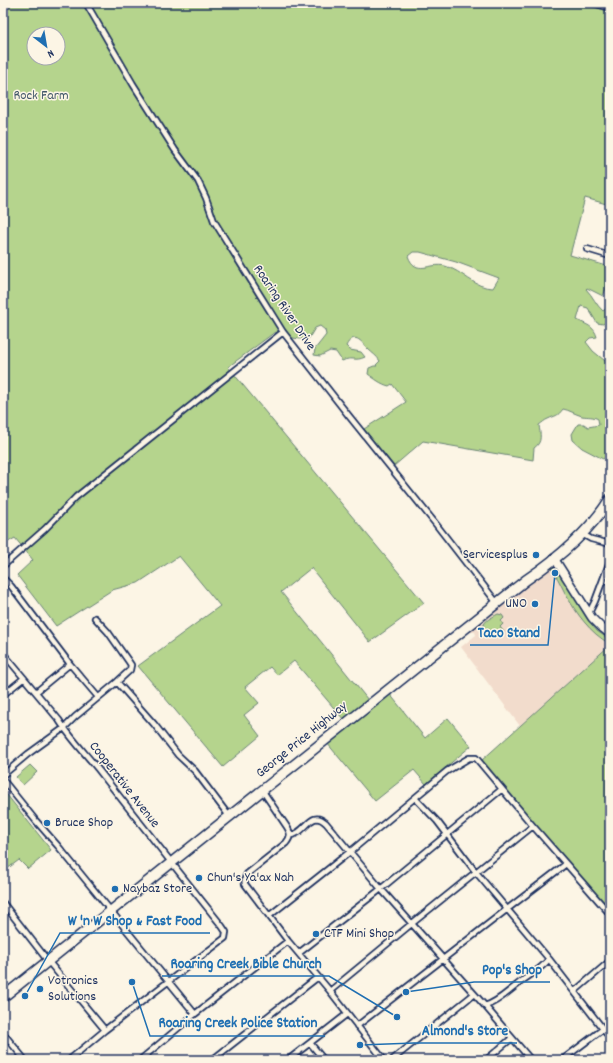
<svg xmlns="http://www.w3.org/2000/svg" width="613" height="1063" viewBox="0 0 613 1063" font-family="Dekko,sans-serif">
<rect width="100%" height="100%" fill="#fcf5e5"/>
<filter id="ink" filterUnits="userSpaceOnUse"><feTurbulence type="fractalNoise" baseFrequency=".025" numOctaves="2"/><feDisplacementMap in="SourceGraphic" scale="8" xChannelSelector="R" yChannelSelector="G"/><feConvolveMatrix kernelMatrix="1 2 1 2 8 2 1 2 1" color-interpolation-filters="sRGB"/></filter>
<g filter="url(#ink)">
<!-- built -->
<path fill="#f2dccc" fill-rule="evenodd" d="M549,566L555,572L565,594L584,622L601,639L610,645L520,726L461,647L476,635L475,632H469L462,637L461,635L508,599L518,593L527,587L532,579ZM498,615L501,621L500,627L495,632L483,626L485,622L488,619Z"/>
<!-- green -->
<path fill="#b5d48d" stroke="#688276" fill-rule="evenodd" d="M3,3H82L124,70L86,3H585L610,11V205L585,198L570,255L610,267V278L603,296L587,288L586,289C593,296 596,305 603,311L607,308L610,302V321L603,324L597,323L588,308L581,306L577,320C587,325 594,326 597,337L590,338L586,342L593,351L610,365V432L607,434C608,445 613,452 603,459L582,448L573,440L572,434L578,424H584L588,427L599,425L598,419C593,416 588,417 582,416C575,414 569,410 563,409C557,417 556,415 548,419C545,420 542,423 539,425C540,434 543,442 534,448L533,460L423,441L394,466L364,429L406,402L392,384L389,386C381,384 375,379 368,374L369,368L374,366H377L376,365L380,361C377,356 372,353 368,349C361,341 354,331 346,346L350,350L361,352L365,357C355,362 352,356 342,361L336,352L330,351L320,356L314,355L315,349L326,335L325,330L320,326L315,328L309,338C297,341 286,336 275,332L228,367L424,603L370,642L311,568L281,592L368,700L344,720L294,661L277,675L270,667L245,687L259,703L244,715L260,736L223,767L138,666L220,606L179,556L138,583L112,590L56,626L17,575L33,560L15,538L3,545ZM34,34H58V58H34ZM413,252H420L456,262L499,278L493,288C474,288 463,271 445,266C430,262 416,277 408,256Z
M551,564L565,581L586,617L597,631L610,640V644C590,633 576,613 565,593C560,583 556,574 549,566Z
M498,614L502,615L504,618L501,621L503,624L500,627L504,632L498,636C493,629 490,631 483,628C484,620 491,618 498,614Z
M610,645V914L481,761Z
M389,693L425,738L448,718L471,746L426,784L414,770L375,801L327,743Z
M30,765L37,772L23,785L16,777Z
M3,790L51,850L28,869L19,860L3,872Z"/>
<g fill="none" stroke-linecap="round" stroke-linejoin="round">
<!-- street casing -->
<g stroke="#1b2f5e" stroke-width="8">
<path id="street" d="M86,3L133,84L175,150L198,181L206,198L214,221L283,332L349,416L435,523L497,603
M593,3L610,8
M587,249L610,256
M582,534L591,539L610,544
M3,566L45,529L76,497L283,332
M3,578L11,586L70,664L98,697
M589,613L595,601L610,561
M3,653L59,720C71,739 87,755 101,773C141,824 181,875 222,926L226,932L225,938L105,1030L69,1060
M117,682L154,724L178,755L195,771L229,816
M36,692L70,664
M3,695L24,678
M3,775L28,754L64,728L75,717L117,682L130,670L131,665L129,662L108,632L95,618
M3,780L36,821L58,846L195,1014
M262,790L287,827C291,833 291,837 286,843L247,874C245,877 244,880 245,884L288,941L330,991L384,1060
M415,798L437,821L475,871L549,959L610,1038
M290,835C306,835 310,808 326,823L381,889L485,1006L531,1060
M3,903L48,961L105,1030
M269,916L351,851L447,771L469,758H476L533,826L610,914
M299,953L377,892L502,789
M330,991L415,921L533,826
M575,991L610,961
M485,1006C498,1002 506,993 517,985C527,976 541,970 549,959
M357,1026L510,907L566,864
M3,1033L25,1060
M310,1043L324,1060
M140,1060L195,1014L288,941
M212,1060L318,977
M288,1060L347,1014
M392,1060L474,994
M486,1060L512,1038
M562,1060L603,1029"/>
</g>
<!-- secondary casing -->
<g stroke="#1b2f5e" stroke-width="10">
<path id="secondary" d="M554,558L592,618L601,627L610,634"/>
</g>
<!-- highway casing -->
<g stroke="#1b2f5e" stroke-width="12">
<path id="highway" d="M3,997C178,858 352,719 526,580C557,559 590,531 610,499"/>
</g>
<!-- street -->
<use href="#street" stroke="#fcf5e5" stroke-width="4.5"/>
<!-- secondary -->
<use href="#secondary" stroke="#fcf5e5" stroke-width="7"/>
<!-- highway -->
<use href="#highway" stroke="#fcf5e5" stroke-width="9"/>
</g>
</g>
<!-- markers -->
<g fill="#1f6fb2" stroke="#fcf5e5" stroke-width="1.5">
<circle cx="536" cy="555" r="4"/>
<circle cx="535" cy="604" r="4"/>
<circle cx="47" cy="823" r="4"/>
<circle cx="199" cy="878" r="4"/>
<circle cx="115" cy="889" r="4"/>
<circle cx="316" cy="934" r="4"/>
<circle cx="40" cy="989" r="4"/>
</g>
<g text-anchor="middle" dominant-baseline="central" stroke-width="3" stroke-linejoin="round" paint-order="stroke">
<!-- park labels -->
<g font-size="14" fill="#42586a" stroke="#fcf5e5">
<text x="41" y="96">Rock Farm</text>
</g>
<!-- street labels -->
<g font-size="14" fill="#1b2f5e" stroke="#fcf5e5">
<text transform="translate(284 308) rotate(56)">Roaring River Drive</text>
<text transform="translate(302 740) rotate(-39)">George Price Highway</text>
<text transform="translate(124 785) rotate(52)">Cooperative Avenue</text>
</g>
<!-- poi labels -->
<g font-size="14" fill="#1b2f5e" stroke="#fcf5e5" text-anchor="start">
<text x="528" y="555" text-anchor="end">Servicesplus</text>
<text x="527" y="604" text-anchor="end">UNO</text>
<text x="55" y="823">Bruce Shop</text>
<text x="207" y="878">Chun's Ya'ax Nah</text>
<text x="123" y="889">Naybaz Store</text>
<text x="324" y="934">CTF Mini Shop</text>
<text x="48" y="981">Votronics<tspan x="48" dy="16">Solutions</tspan></text>
</g>
</g>
<!-- callouts -->
<path fill="none" stroke="#1f6fb2" stroke-width="1.5" d="M555 573L548 645H470M25 996L60 933H210M397 1017L329 976H162M406 992L474 982H550M132 982L150 1036H325M360 1045L414 1043H517"/>
<g fill="#1f6fb2" stroke="#fcf5e5" stroke-width="1.5">
<circle cx="555" cy="573" r="4"/>
<circle cx="25" cy="996" r="4"/>
<circle cx="397" cy="1017" r="4"/>
<circle cx="406" cy="992" r="4"/>
<circle cx="132" cy="982" r="4"/>
<circle cx="360" cy="1045" r="4"/>
</g>
<g font-size="15" text-anchor="middle" font-weight="bold" fill="#1f6fb2" stroke="#fcf5e5" stroke-width="3" stroke-linejoin="round" paint-order="stroke">
<text x="509" y="637">Taco Stand</text>
<text x="135" y="925">W 'n W Shop &amp; Fast Food</text>
<text x="246" y="968">Roaring Creek Bible Church</text>
<text x="512" y="974">Pop's Shop</text>
<text x="238" y="1027">Roaring Creek Police Station</text>
<text x="465" y="1035">Almond's Store</text>
</g>
<!-- margin -->
<rect width="613" height="1063" fill="none" stroke="#fcf5e5" stroke-width="16"/>
<rect x="8" y="8" width="597" height="1047" fill="none" stroke="#1b2f5e" stroke-width="1.5" filter="url(#ink)"/>
<!-- north arrow -->
<g transform="translate(46 46) rotate(149)"><circle r="19" fill="#fcf5e5" stroke="#a2a6af"/>
<path d="M0-3L7 15L0 10L-7 15Z" fill="#1f6fb2"/>
<text y="-6" font-size="11" font-weight="bold" text-anchor="middle" fill="#1b2f5e">N</text>
</g>
</svg>
